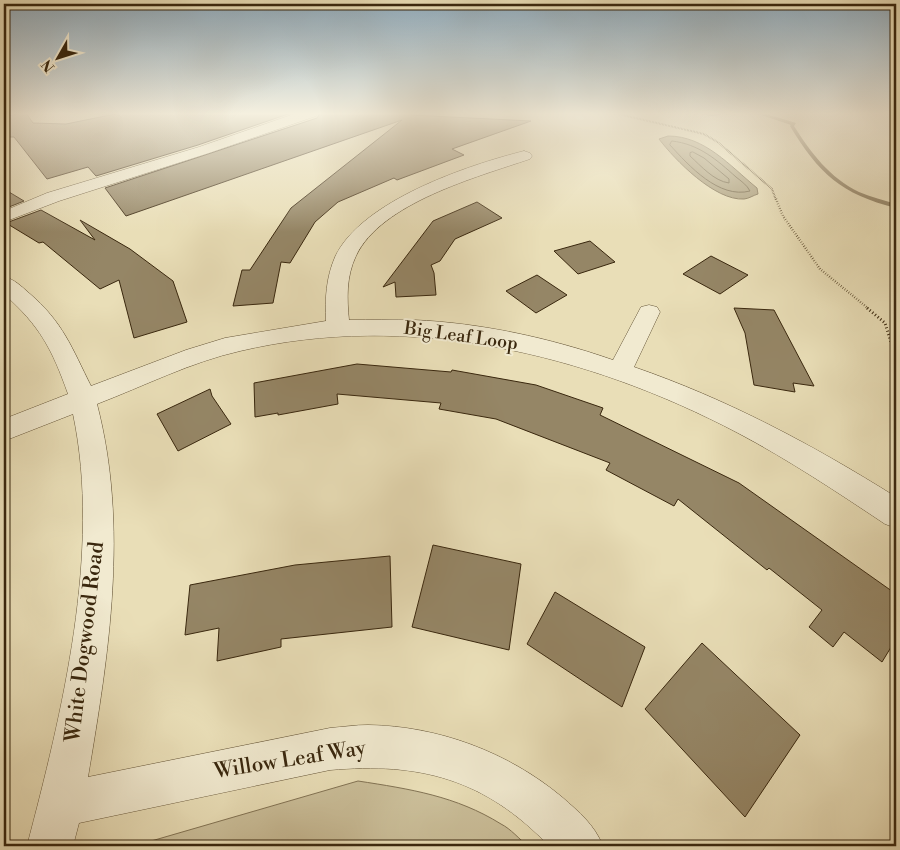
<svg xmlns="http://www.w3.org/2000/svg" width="900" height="850" viewBox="0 0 900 850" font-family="'Libre Bodoni',serif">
<rect width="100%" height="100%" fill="#e9deb7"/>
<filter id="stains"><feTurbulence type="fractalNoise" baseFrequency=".004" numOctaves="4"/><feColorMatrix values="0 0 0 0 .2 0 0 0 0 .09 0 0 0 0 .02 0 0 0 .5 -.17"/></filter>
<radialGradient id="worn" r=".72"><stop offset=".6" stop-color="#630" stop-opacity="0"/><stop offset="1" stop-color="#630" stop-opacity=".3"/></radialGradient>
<!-- green -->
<path fill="#cbbf9a" stroke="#827354" d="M358,781C410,789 456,796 501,824C511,829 519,839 528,846H134Z"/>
<!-- water -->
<path fill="#ada07e" stroke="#7f7051" d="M668,136C705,136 730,166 757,188L758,194C754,195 748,199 744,199C715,201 675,160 659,139Z"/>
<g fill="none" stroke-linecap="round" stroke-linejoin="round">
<!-- shore -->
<path stroke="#736446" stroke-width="1" d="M672,141C699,144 717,160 736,177C741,181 747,185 750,191C719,199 689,166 670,145Z
M693,152L704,158L729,179V183C714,181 701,166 690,156V153Z"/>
<!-- stream -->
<path fill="#7f7051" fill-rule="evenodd" d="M695,113H735L712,116Z
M737,113H763L796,123L794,126C811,153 830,178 859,192C871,197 884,200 896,204V208C841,194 819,174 790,126L791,125L761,115Z"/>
</g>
<!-- building -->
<path fill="#958666" stroke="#39270e" d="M21,113H26L33,123L66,124L120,113H291L198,145L96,176L88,167L47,179L14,137H4V117Z
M320,113H411V115L531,121L452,149L464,155L397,180L394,178L338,202L315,222L290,263L281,262L273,303L233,306L242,270H250L291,208L402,120L126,216L105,188L317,118Z
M4,189L24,201L4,209Z
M477,202L502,218L455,239L440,261L431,265L434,273L436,295L396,297L395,282L383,287L433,221Z
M41,210L95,240L80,220L130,249L173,281L187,322L134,338L119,280L100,289L43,242L39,243L6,223Z
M590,241L615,262L578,274L554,251Z
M711,256L748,275L720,294L683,274Z
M537,275L567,295L536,313L506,291Z
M734,308L774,310L814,386L793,383L795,392L754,385L745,333Z
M357,364L451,372L452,370L536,385L603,408L600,415L739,483L896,594V639L882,662L844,632L833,647L809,627L822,610L769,568L767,570L678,499L674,506L606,470L610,463L496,419L439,409L441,403L337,394L338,404L278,415V413L255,417L254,383Z
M210,389L212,396L231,424L178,451L157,414Z
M433,545L521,564L509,650L412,627Z
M390,556L392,627L281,639V647L217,661L219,628L185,635L190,585L295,565Z
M555,592L645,647L622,707L527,644Z
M702,643L800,735L745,817L645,709Z"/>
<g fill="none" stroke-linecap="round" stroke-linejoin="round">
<!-- minor casing -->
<g stroke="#655538" stroke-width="1">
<path id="minor" d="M297,113H318L316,116L209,153L59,201L4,222V211L47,193L199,147Z
M524,151L530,153L532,156L530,159C477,177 381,203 356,256C346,277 347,299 349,320C371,320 393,319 414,320C481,323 550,338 613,360L641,307L649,305L657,307L660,312L634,367C727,399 813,445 896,497V528L885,524C837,492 789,460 738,433C586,353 409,311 240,351C191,362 144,386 97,404C129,527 109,653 88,777L330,728C343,727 355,725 368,725C438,726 508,752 562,797C579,812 594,824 603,846H549C485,779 420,762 330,770L79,823L73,846H27C62,713 102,551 73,414L4,441V419L68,394C52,349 40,326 4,294V277C14,279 21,286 29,293C63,322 72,348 91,386L186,350L225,338L326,321C325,298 326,278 335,257C361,201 468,165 524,151Z"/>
</g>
<!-- path-far2 -->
<path stroke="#39270e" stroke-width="2" stroke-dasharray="0.5 1" stroke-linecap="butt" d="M614,113L704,134L719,143L772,189L776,200"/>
<!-- path-far1 -->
<path stroke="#39270e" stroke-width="2.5" stroke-dasharray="0.5 2" stroke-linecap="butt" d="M776,199L783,216L820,269L869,309"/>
<!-- path -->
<path stroke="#39270e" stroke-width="3" stroke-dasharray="1 2.5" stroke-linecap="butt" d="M867,308L885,323L896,358"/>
<!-- minor -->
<use href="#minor" fill="#f1ead0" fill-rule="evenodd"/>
</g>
<!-- sky -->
<linearGradient id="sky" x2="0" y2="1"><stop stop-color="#90acbe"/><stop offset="0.49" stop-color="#f5f0df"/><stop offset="1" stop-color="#f5f0df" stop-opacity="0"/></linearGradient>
<rect width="900" height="232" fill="url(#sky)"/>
<g text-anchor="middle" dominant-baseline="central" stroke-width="4" stroke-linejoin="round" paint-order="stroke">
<!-- street labels -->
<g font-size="18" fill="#39270e" stroke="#f1ead0">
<text transform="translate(461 336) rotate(8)">Big Leaf Loop</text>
</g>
<!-- near-street labels -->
<g font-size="21" fill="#39270e" stroke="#f1ead0">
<text transform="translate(85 642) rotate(-83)">White Dogwood Road</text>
<text transform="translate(290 760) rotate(-9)">Willow Leaf Way</text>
</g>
</g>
<!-- margin -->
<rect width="900" height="850" fill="none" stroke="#e9deb7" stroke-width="20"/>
<rect x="5" y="5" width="890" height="840" fill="none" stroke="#39270e" stroke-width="2.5"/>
<rect x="10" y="10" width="880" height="830" fill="none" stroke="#39270e"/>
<!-- north arrow -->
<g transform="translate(58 58) rotate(231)" stroke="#f1ead0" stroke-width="4" paint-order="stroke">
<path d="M0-4L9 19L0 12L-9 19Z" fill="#39270e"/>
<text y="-8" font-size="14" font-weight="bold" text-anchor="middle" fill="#39270e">N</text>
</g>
<rect width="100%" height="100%" filter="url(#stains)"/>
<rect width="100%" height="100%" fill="url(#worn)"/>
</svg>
